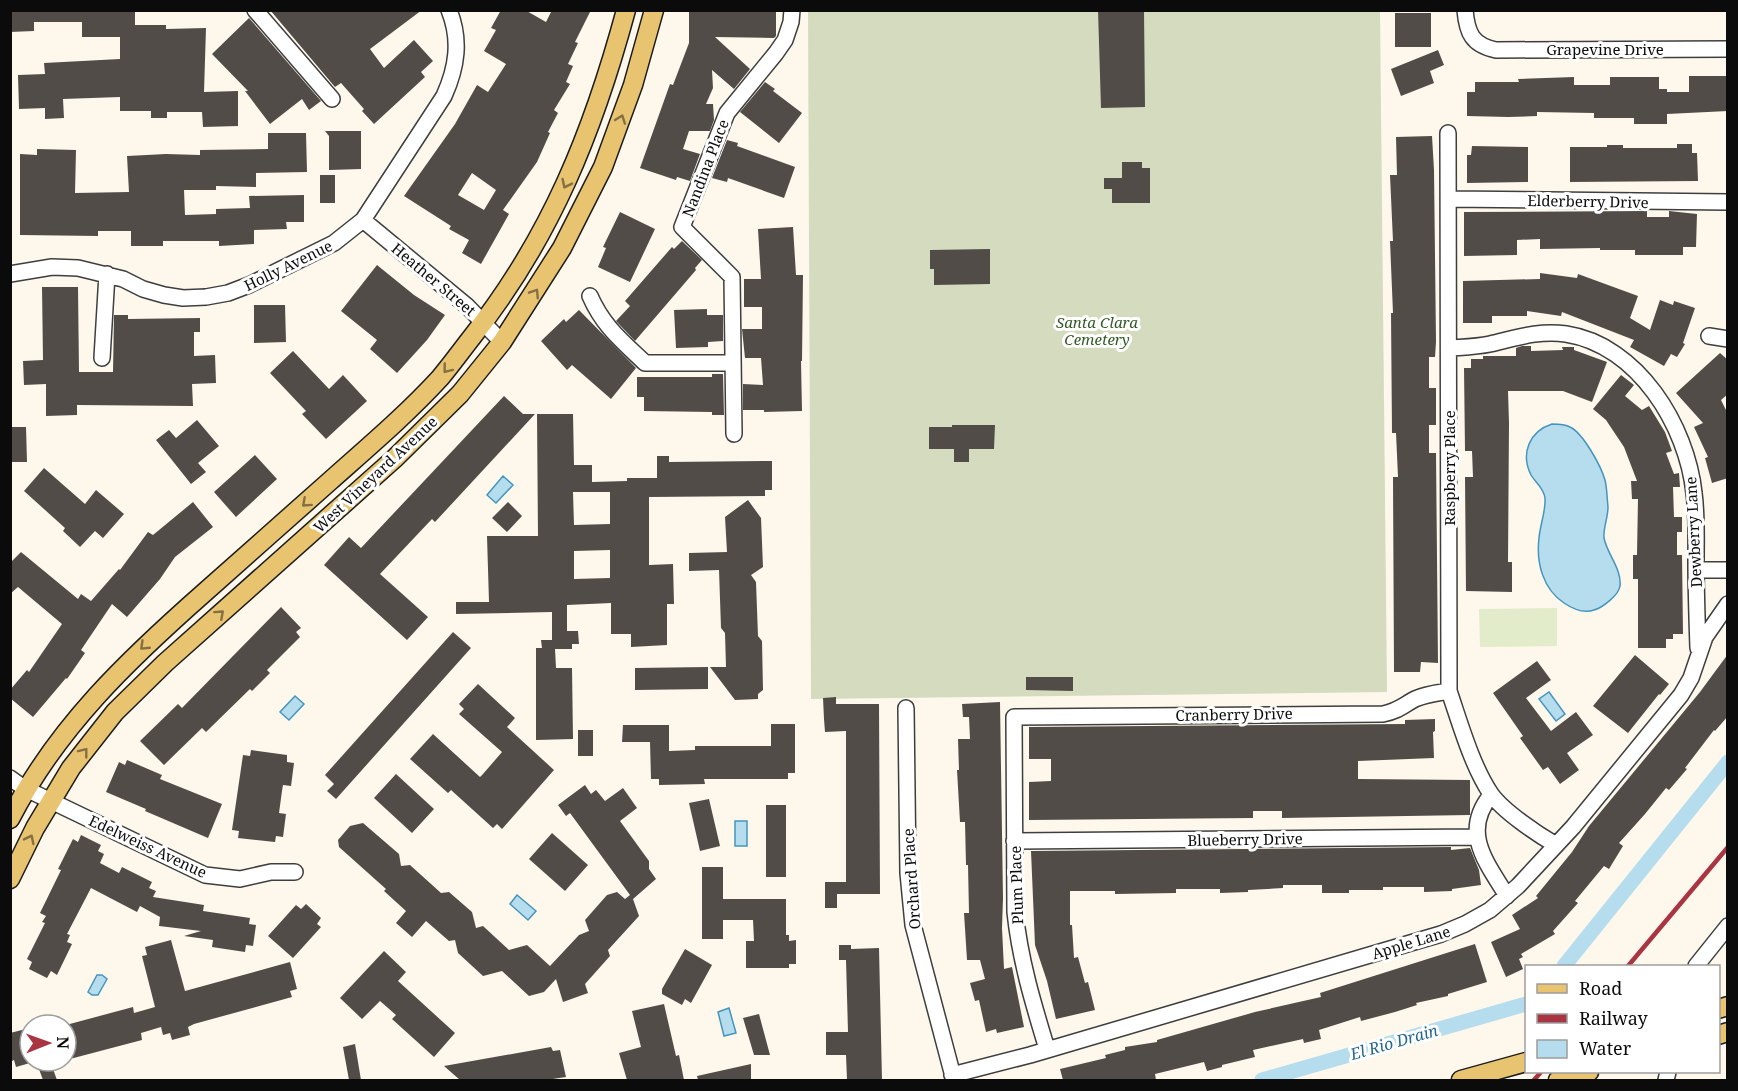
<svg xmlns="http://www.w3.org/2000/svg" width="1738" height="1091" viewBox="0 0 1738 1091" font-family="'Noto Serif',serif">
<rect width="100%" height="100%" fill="#fdf8eb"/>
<!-- cemetery -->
<path fill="#d4dbbf" d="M808,11H1380L1387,692L811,699Z"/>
<!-- pitch -->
<path fill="#e2ebca" d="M1557,608V646L1480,647L1479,609Z"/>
<!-- water -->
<path fill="#b6ddee" stroke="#4595bc" stroke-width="1.5" d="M1552,424C1559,424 1565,424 1570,427C1583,433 1601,466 1605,480C1607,488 1607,498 1608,507C1608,518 1603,528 1604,538C1607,554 1622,569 1620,586C1619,595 1602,608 1594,610C1583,614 1573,609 1564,603C1543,589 1536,563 1539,538C1540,525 1546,511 1545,498C1544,488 1535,482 1531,475C1520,453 1530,431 1552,424Z
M503,476L513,485L496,503L487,495Z
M1549,692L1565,714L1556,721L1539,699Z
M295,696L304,704L289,720L280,712Z
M735,821H747V846H735Z
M517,895L536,911L528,920L510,904Z
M97,975H102L107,979L98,995H92L88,992Z
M729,1008L736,1033L724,1036L718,1012Z"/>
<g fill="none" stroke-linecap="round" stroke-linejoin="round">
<!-- canal -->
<path stroke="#b6ddee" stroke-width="15" d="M1564,966L1728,762
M1262,1080L1526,1004"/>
</g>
<!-- building -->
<path fill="#524c49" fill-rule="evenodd" d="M10,10H135V25H166V29L206,28L204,92L238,91V126L203,127L202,112H167V118H151V111H120V97L63,99L64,118L45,119V108L19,109L18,75L45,74L44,63L120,59V37H82V22H34V31L10,32Z
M270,10H422L370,49L384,68L414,40L433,61L421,72L425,77L374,124L362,111L364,109L341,83L335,87Z
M501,10H525L546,22L552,10H591L575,42L578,43L568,64L573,66L566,82L570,84L554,110L558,113L548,132L550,133L537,162L503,210L509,214L481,264L462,253L469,240L449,229L451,226L404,196L455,124L477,85L488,92L506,64L484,51L496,30L491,28ZM472,173L496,190L484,210L458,195Z
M689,10H776V36L774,38L715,37L750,69L734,89L712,70L713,88L706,104H713L714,120L710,131H689L683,149L700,154L690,181L677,177L676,180L640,168L670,84L673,85L689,43Z
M1098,10H1144L1145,107L1101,108Z
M1395,13H1431V47H1395Z
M249,18L321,101L309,110L302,99L270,124L245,91H248L212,54Z
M1438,50L1444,65L1430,71L1434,83L1401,96L1391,69Z
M1689,76H1728V111L1667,114V124H1634V118H1594V113L1537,112V116L1508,117L1467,116V92H1475V82H1519L1518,79L1574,77V85H1610V77H1659V89H1667V92H1689Z
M765,82L775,89L773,91L802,113L779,143L740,112Z
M325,131H361V169L329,170V136Z
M268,133H306L307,172L256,173V187L216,186V190H184L185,215L216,214V209L250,208L249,196L304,195V222H286L287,229L254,230V244L219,246V241H163V246H131V231H98V236L20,235V154L37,155V149L76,150L75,193L129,192L127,156L166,154L200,155V150L268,149Z
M1432,136L1434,170L1436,342L1435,357H1429V388H1436V425H1429V453H1436L1438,663L1421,662L1420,672H1394L1393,477H1398L1396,433H1392L1391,313H1393L1390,241H1393L1390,175H1397L1396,137Z
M727,140L738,143L737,146L795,167L784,198L728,178L727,182L712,178Z
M1677,144H1692V153H1697L1698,181L1570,182V147H1607V145H1623V148H1677Z
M1472,146L1528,147V182L1467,183V155H1471Z
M1122,162H1142V168H1150V203H1112V189H1104V178H1122Z
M320,175H335V203H320Z
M1647,211V217H1669V211L1697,214L1696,247H1683V255H1635V250H1600V248L1540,249V239L1517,240V255L1464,256V212Z
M620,212L655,229L630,282L598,267L606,248L603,247Z
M793,227L796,275H803L802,361H801L802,411L764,412V410H743V384L763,385L761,358H745L742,329H762V307H744V279H761L758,229Z
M682,241L702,260L695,268L696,270L635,341L616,321L630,306L625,301L672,247L674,249Z
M990,249V284L934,285V269H930V250Z
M377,265L414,295L445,315L427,340L397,373L370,349L377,340L341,311Z
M1540,273L1577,278L1578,274L1638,296L1630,318L1650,330L1660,300L1673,305L1674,301L1695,308L1683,343L1685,344L1677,357L1671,354L1664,366L1630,347L1634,340L1562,312L1561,316L1527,311V316H1492V323H1463V281L1540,279Z
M42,287H78L79,372H113L114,315H128V319L200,318V332H194V356L215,355L216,383L192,384L193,406L77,405V415L46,416V384L24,385L23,361L43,360Z
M254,305H285L286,342L254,343Z
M707,309V315H723V341L708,342V347L676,348L674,310Z
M579,310L636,368L611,399L572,365L567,370L541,341L564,319L566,322Z
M1522,346H1531V351L1563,350L1562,347H1574V350L1607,362L1592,402L1563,391H1508L1509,423L1508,562H1512V592L1466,591L1465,477H1473L1472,451H1465L1464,368H1471V359H1483V356H1516V348Z
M293,351L329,389L343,375L367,401L326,439L302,414L306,411L270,373Z
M1720,353L1728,360V394L1721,400L1728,414V478L1712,483L1705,458L1708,457L1694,427L1703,423L1676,393Z
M712,374H723L724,415H712V412L644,411V397H637V377H712Z
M1621,375L1634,385L1625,396L1642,410L1649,406L1665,432L1672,451L1666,453L1674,474L1679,473L1680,487H1673L1674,517H1682V532H1677V555H1682L1683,634H1673V639H1666V648H1638V579H1633V555H1637L1638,499H1632L1631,481H1637L1624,447L1606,420L1593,409Z
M504,396L523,414H535L435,522L432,519L380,574L428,617L407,640L324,565L349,537L361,548Z
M537,414H573L574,465H592V482L627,481V478H657V456H669V462L772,461V490H765V496L649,497V565L673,564L674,604H667V645L631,647V634H611V603L567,605V631H578L579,644H572V649H555L556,668H572L573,739L536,740V648H542L541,640H552V612L456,614V602H489L487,536H538ZM573,492H610V524L574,525ZM610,550V578L574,579V551Z
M197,420L219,446L198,463L206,472L191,484L156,440L169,430L176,438Z
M952,425H995L994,449H969V462H954V449H929V427H952Z
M10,427H26L27,462H10Z
M255,455L277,479L236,517L214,492Z
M44,468L85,504L96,490L124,514L103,538L95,531L80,547L63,531L65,528L24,491Z
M748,500L761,518L763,567L751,575L756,582L758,636L762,641L763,690L758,694V699L735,700L710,667H726L725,633L721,628L719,570L689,571V553L727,552L725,517Z
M193,502L213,527L175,557L160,579L127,617L112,604L81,650L85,653L67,679L66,678L33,717L10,698V690L27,670L29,672L62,624L18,587L10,594V563L21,552L78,599L81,594L91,601L119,569L120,570L148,532L153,535Z
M508,502L522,516L507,532L492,518Z
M281,607L301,628L296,632L300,637L267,670L270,673L252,691L250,689L206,732L202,728L164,765L140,741L178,704L182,708Z
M453,632L471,648L336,799L327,791L334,784L325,775Z
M1728,654V716L1715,731L1714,730L1685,768L1687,769L1669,790L1666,788L1645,814L1619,843L1623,846L1609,869L1604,866L1575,901L1578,903L1553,931L1555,934L1521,954L1523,957L1519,959L1523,969L1506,977L1491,942L1520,929L1512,915L1538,898L1536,896L1572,852L1589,826L1700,692Z
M1635,655L1669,684L1660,695L1659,694L1628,733L1593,706Z
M1537,661L1551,680L1526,698L1551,731L1576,712L1593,735L1567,753L1579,770L1560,784L1548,767L1543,770L1520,738L1523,736L1493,693Z
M708,667V689L635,690V668Z
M1026,677H1073V691L1026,690Z
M478,684L515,718L507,727L554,770L502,829L497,824L493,828L451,790L448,793L410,759L433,734L480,777L483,774L502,752L459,714L464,709L459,704Z
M836,697V704H879L880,894H837V908H825V882H846V731L825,732L824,719L823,698Z
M1000,702L1003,898L1002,928L1004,969L1012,967L1024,1027L997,1033L996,1029L986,1032L979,1000L975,1001L970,983L985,979L980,960H967L964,913H969L968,865H966L965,822H960L957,770H959L958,739H970L969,717H963L962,704Z
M1435,719V731L1433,732L1434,758L1358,761V779L1470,780V815L1282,818V811H1253V818L1029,820V782L1051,781V759H1029V727L1405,724V720Z
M771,724H795V773H788V779H704L705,784L659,785V779H651L650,742H622L623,725H669V751L695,750V746H771Z
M578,730H593V756H578Z
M251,750L287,755V762L294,763L291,786L283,785L282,791L279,813L286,814L283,837L276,836L275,842L238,838L239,831L232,830L243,755L250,756Z
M127,760L162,775L160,779L222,804L208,838L145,811L146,809L106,792L119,762L125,765Z
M396,774L434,809L412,833L374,798Z
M585,785L591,794L596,790L605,801L623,788L637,808L620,821L649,861V869L656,879L633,899L639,916L608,950L610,956L585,984L588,993L563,1002L556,979L544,992L529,996L502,971L483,976L458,953L455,940L449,941L426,921L412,937L396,923L406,911L384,891L386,889L339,847L338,840L350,826L363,823L399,854L401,866L410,865L441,893L449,892L472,912L476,928L483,926L509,950L527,945L550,966L579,935L589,931L585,920L607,895L617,892L625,899L630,895L570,813L566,816L558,805Z
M709,799L720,846L700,851L689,803Z
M766,805H786V877H766Z
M552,833L588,865L565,891L529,859Z
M81,835L101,845L98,851L104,854L100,863L119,873L122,867L152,882L149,888L156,891L153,897L204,905L203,911L250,918L249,924L256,925L253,946L246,945L245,952L212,947L213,940L184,936L201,931L159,926L160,917L140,906L137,912L91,888L67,934L70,935L67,942L72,944L57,975L51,971L47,978L29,969L32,962L27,959L45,923L42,922L46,916L40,913L61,870L58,869L73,839L78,842Z
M1451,847V850L1470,848L1479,870L1481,885L1452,889V891L1424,892V887H1383V890H1349V893H1322V885H1283V888L1248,890V892L1220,893V889H1176V893L1115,894V891H1070V925H1072L1074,958L1078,957L1085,983L1088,982L1095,1010L1056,1019L1047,981L1035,945L1031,851Z
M702,867H723V899H786V935H789V941L796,940V964H789V968H746V941H754L753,920H723V939H702Z
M306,904L321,918L317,924L321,927L293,958L268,936L296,905L301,909Z
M171,940L185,991L290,962L297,989L290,991L292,997L194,1024L188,1027L190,1035L172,1040L170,1033L163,1035L161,1027L141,1033L142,1040L66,1060V1025L133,1007L134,1013L155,1007L142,956L147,955L145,947Z
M1475,944L1487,982L1448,994V996L1416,1003L1417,1005L1395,1012L1361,1021L1360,1017L1319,1030L1321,1039L1304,1043L1303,1039L1253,1050L1255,1057L1222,1065V1067L1207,1071L1204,1062L1155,1074L1156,1080H1063L1060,1069L1106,1058L1105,1055L1125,1050V1047L1157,1042V1040L1255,1012L1321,997L1320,993Z
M839,945H851V949L879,948L882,1080H847L846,1055H826V1032H848L846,960H839Z
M685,949L712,965L691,1003L685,999L682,1005L662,994V989Z
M384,951L406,972L398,981L455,1033L434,1057L392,1019L396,1015L380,1001L362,1019L340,998Z
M664,1004L676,1056L679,1055L684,1080H627L619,1053L641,1047L632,1011Z
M759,1014L770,1055H754L743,1018Z
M30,1028V1063L16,1067L14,1060L10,1062V1033Z
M355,1044L361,1080H349L343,1047Z
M551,1047L553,1051L560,1050L566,1077L546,1080H460L444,1066Z
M36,1061H50L57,1080H43Z
M751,1064V1080H698L697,1076Z"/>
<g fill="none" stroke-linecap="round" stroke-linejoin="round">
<!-- minor casing -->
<g stroke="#3e3e3e" stroke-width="18">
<path id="minor" d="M255,10L332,99
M1465,10C1467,33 1472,45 1496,50L1728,49
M1448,133L1449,691C1460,723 1472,766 1491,794C1503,811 1537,834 1556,845
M1448,199L1728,202
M363,220L467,306L502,342
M10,274L52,267L78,268L123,279L143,289L164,295L183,298L206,297L228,293L249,285L334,243L363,220L444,96C457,67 461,40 449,10
M590,296C603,326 622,341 645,363H733
M1709,336L1728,339
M1449,348C1463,347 1476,347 1490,344C1516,338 1539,330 1566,334C1638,345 1687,426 1694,493C1697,515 1696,539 1696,561C1696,590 1697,619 1698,648
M102,358L107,274
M734,434L732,277L682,227L727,113L776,53L785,40L791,22L792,10
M1696,570H1728
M906,708L908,873L913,925L954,1080
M10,778L24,788L205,875L240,879L271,872H295
M1491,795C1461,832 1486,862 1507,896
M1014,841L1477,837
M1696,966L1728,926
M1047,1049C1033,1003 1020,960 1015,912L1014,717L1383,714C1398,711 1402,706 1415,699C1426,694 1437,693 1449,691
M952,1075L1030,1055L1441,934L1465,924L1490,910L1518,886L1573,827L1681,695L1691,678L1705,637L1728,604
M1666,1080L1668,1072"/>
</g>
<!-- major casing -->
<g stroke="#1c1c1c" stroke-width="21">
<path id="major" d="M10,819C57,727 129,659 205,592C247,555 288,518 330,481C367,448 406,415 440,378C451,365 461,351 472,337C551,237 593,132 626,10
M10,879L35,828L71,768L115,712L165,663L394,459L460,394L502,342L562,248L603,167L633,85L654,10
M1718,1009L1728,1006
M1718,1035L1728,1032
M1461,1080L1526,1062
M1558,1080L1589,1072"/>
</g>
<!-- minor -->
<use href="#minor" stroke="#fff" stroke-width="15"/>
<!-- major -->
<use href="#major" stroke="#e8c370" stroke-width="18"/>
<!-- rail -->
<path stroke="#a93442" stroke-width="4.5" d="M1628,966L1728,847
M1534,1080L1541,1072"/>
</g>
<!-- one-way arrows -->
<defs><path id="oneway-chevron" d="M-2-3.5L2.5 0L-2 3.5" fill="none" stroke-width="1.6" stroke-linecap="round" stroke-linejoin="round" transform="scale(1.5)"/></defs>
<g stroke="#857043">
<use href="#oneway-chevron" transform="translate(621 119) rotate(-70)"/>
<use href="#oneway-chevron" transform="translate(566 184) rotate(116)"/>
<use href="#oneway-chevron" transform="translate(535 293) rotate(-57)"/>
<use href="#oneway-chevron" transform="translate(447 369) rotate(128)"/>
<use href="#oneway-chevron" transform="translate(306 503) rotate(138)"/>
<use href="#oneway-chevron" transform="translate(220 614) rotate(-42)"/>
<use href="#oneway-chevron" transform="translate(144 646) rotate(136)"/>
<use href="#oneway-chevron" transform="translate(84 752) rotate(-52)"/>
<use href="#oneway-chevron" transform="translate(30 839) rotate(-64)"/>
</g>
<g text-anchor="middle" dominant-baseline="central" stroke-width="6" stroke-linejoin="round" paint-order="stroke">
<!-- street labels -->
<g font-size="15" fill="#0b0b0b" stroke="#fff">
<text x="1605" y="49">Grapevine Drive</text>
<text transform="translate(705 168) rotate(-69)">Nandina Place</text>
<text transform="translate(1588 201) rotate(1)">Elderberry Drive</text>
<text transform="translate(288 265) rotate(-26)">Holly Avenue</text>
<text transform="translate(434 279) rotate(40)">Heather Street</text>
<text transform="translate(1449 468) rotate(-90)">Raspberry Place</text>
<text transform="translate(375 474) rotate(-43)">West Vineyard Avenue</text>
<text transform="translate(1693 532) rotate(-93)">Dewberry Lane</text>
<text transform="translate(1234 714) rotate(-1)">Cranberry Drive</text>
<text transform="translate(1245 839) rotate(-1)">Blueberry Drive</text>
<text transform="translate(148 846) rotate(25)">Edelweiss Avenue</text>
<text transform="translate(911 879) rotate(-94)">Orchard Place</text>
<text transform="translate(1016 885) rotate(-92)">Plum Place</text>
<text transform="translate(1411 942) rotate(-17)">Apple Lane</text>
</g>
<!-- park labels -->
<g font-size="15" font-style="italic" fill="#335a24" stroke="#fff">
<text x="1097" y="322">Santa Clara<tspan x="1097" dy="17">Cemetery</tspan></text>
</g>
<!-- water labels -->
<g font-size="16" font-style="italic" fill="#24668d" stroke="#fff">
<text transform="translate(1394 1042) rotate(-16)">El Rio Drain</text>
</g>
</g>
<!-- border -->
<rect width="1738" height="1091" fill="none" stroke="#0b0b0b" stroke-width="24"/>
<!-- legend -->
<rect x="1525" y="965" width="195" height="108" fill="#ffffff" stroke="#9d9d9d" stroke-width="1.5"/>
<rect x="1537" y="984" width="30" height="9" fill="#e8c370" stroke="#9d9d9d" stroke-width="1.5"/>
<text x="1579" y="995" font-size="18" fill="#0b0b0b">Road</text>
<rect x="1537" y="1014" width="30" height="9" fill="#a93442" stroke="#9d9d9d" stroke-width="1.5"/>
<text x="1579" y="1025" font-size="18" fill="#0b0b0b">Railway</text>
<rect x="1537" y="1040" width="30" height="18" fill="#b6ddee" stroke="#9d9d9d" stroke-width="1.5"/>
<text x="1579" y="1055" font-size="18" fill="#0b0b0b">Water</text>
<!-- north arrow -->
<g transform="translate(48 1043) rotate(89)"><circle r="28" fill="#ffffff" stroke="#9d9d9d" stroke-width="1.5"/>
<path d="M0-4.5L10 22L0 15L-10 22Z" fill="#a93442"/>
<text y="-9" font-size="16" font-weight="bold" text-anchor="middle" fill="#0b0b0b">N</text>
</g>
</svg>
